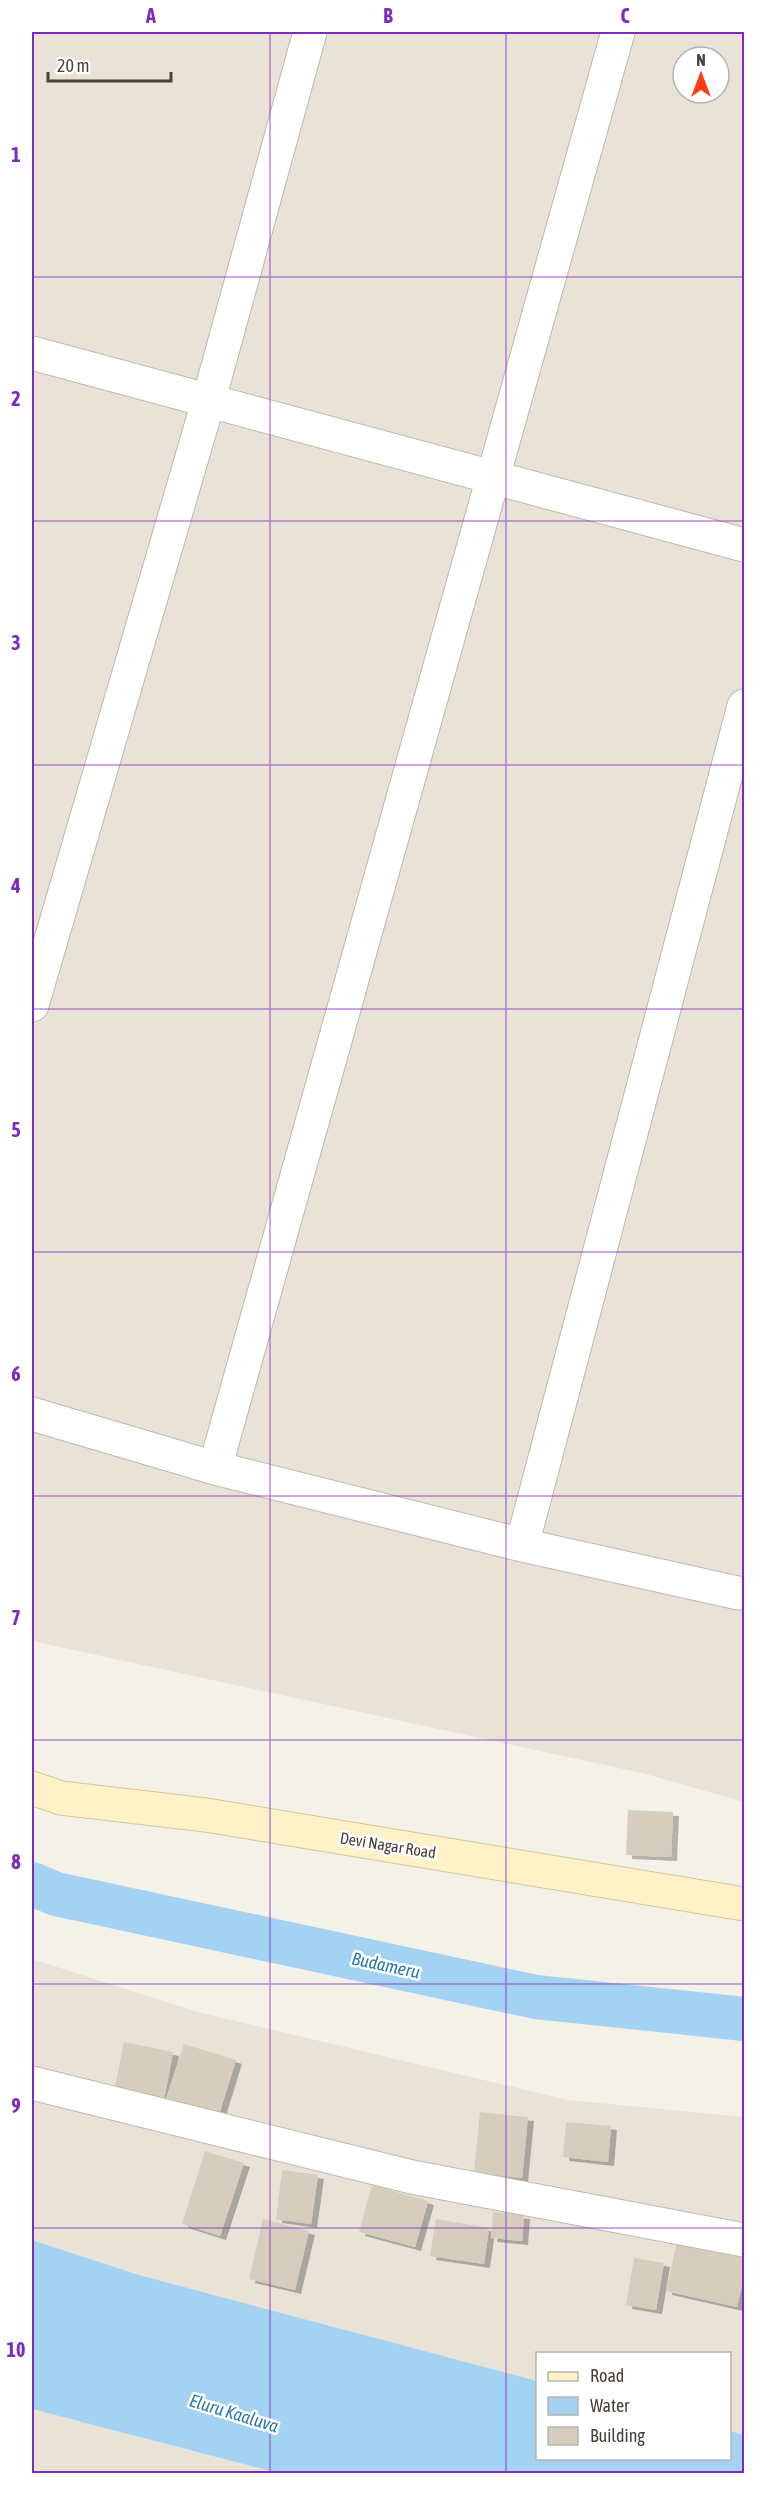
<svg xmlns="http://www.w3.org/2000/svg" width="776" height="2505" viewBox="0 0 776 2505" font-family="'Asap Condensed',sans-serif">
<defs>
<filter id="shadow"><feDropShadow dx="6" dy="4" stdDeviation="0" flood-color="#0004"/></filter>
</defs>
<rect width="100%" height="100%" fill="#f4f1e9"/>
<!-- residential -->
<path fill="#e8e3d6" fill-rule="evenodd" d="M32,32H744V1802L642,1773L32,1641ZM683,57H719V93H683Z
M32,1959L198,2012L568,2100L744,2117V2435L730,2431V2354H538L537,2381L139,2275L32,2240Z
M32,2409L278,2473H32Z"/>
<!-- water -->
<path fill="#a4d2f2" d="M32,2240L139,2275L537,2381L538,2458H730V2431L744,2435V2473H278L32,2409Z"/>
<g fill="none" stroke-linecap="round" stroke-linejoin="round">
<!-- canal -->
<path stroke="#a4d2f2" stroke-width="44" d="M32,1884L56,1894L536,1997L744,2019"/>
</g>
<!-- building -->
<path fill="#d6cdbe" filter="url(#shadow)" d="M628,1810L673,1812L671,1857L626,1855Z
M124,2042L173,2052L164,2100L114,2091Z
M184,2044L236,2060L218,2118L165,2102Z
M480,2112L528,2117L522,2178L474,2173Z
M566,2122L611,2126L608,2162L563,2157Z
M205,2151L244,2163L220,2236L182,2224Z
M282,2170L318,2175L311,2224L276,2219Z
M372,2185L428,2201L415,2247L359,2232Z
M493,2212L524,2215L522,2241L491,2238Z
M263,2219L309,2231L295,2290L249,2279Z
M436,2219L489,2228L484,2264L430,2256Z
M677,2242L744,2257V2276L737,2307L666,2291Z
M634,2258L664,2263L656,2310L626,2305Z"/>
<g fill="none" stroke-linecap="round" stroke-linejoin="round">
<!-- street casing -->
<g stroke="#c0b9ab" stroke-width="35">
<path id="street" d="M32,353L744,545
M32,1005L209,399L310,32
M32,1414L215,1468L522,1545L738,1593
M215,1468L618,32
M522,1545L744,706
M32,2083L412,2177L744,2240"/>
</g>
<!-- secondary casing -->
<g stroke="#d5c598" stroke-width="35">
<path id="secondary" d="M32,1788L61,1798L206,1815L744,1904"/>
</g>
<!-- street -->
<use href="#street" stroke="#fff" stroke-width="33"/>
<!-- secondary -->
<use href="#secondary" stroke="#fff2c8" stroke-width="33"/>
</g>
<!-- grid -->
<path fill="none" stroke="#7b2cbf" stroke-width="1.5" stroke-opacity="0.55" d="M270,32V2474M506,32V2474M32,277H744M32,521H744M32,765H744M32,1009H744M32,1252H744M32,1496H744M32,1740H744M32,1984H744M32,2228H744"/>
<g text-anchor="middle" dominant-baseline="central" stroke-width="5" stroke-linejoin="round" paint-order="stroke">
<!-- street labels -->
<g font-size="16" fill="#484137" stroke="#fff">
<text transform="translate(388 1845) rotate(9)">Devi Nagar Road</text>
</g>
<!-- water labels -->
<g font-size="18" font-style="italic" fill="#2c77af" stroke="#fff">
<text transform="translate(386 1965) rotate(12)">Budameru</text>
<text transform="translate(234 2413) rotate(17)">Eluru Kaaluva</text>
</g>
</g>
<!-- border -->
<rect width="776" height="2505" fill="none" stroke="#ffffff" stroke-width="66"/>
<!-- legend -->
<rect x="536" y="2352" width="195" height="108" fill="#ffffff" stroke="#b6b3af" stroke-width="1.5"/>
<rect x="548" y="2372" width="30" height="9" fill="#fff2c8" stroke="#b6b3af" stroke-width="1.5"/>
<text x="590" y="2382" font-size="18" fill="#484137">Road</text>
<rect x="548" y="2397" width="30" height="18" fill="#a4d2f2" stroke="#b6b3af" stroke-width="1.5"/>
<text x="590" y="2412" font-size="18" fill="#484137">Water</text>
<rect x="548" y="2427" width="30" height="18" fill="#d6cdbe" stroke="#b6b3af" stroke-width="1.5"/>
<text x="590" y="2442" font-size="18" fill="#484137">Building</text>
<!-- north arrow -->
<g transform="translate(701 75)"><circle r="28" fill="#ffffff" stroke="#b6b3af" stroke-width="1.5"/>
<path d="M0-4.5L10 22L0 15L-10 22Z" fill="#fd3b17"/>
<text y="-9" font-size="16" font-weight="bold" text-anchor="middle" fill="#484137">N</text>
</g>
<!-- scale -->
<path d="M48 72v9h123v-9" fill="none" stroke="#484137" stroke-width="3"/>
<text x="57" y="72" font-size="18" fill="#484137" stroke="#ffffff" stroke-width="4.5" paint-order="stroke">20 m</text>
<rect x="33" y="33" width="710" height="2439" fill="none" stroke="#7b2cbf" stroke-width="2"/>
<g font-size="20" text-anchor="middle" font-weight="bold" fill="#7b2cbf">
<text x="151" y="23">A</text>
<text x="388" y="23">B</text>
<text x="625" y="23">C</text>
<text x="16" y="162">1</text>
<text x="16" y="406">2</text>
<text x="16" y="650">3</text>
<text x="16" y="893">4</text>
<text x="16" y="1137">5</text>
<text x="16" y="1381">6</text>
<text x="16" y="1625">7</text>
<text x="16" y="1869">8</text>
<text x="16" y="2113">9</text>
<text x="16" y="2357">10</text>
</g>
</svg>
